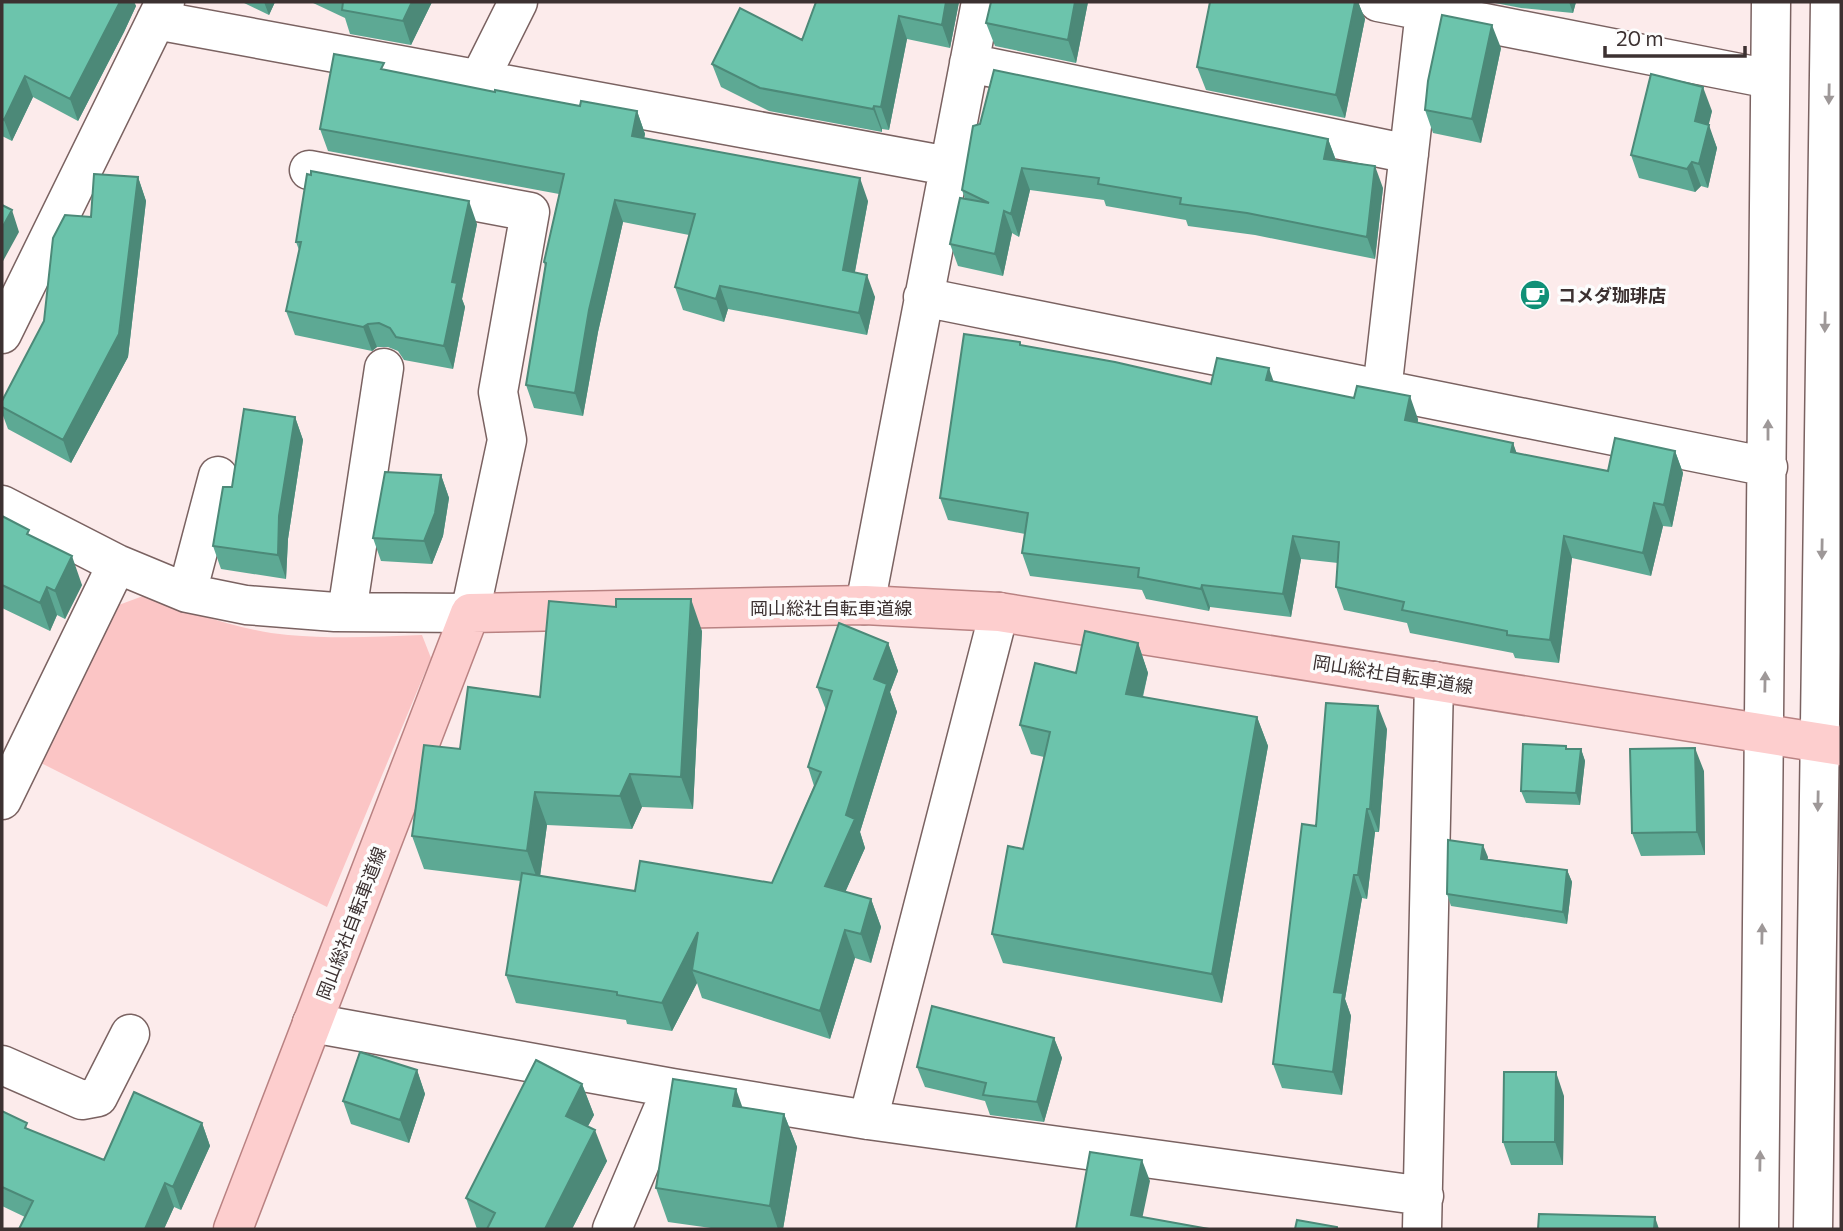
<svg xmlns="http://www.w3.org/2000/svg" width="1843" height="1231" viewBox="0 0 1843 1231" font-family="Commissioner,'Noto Sans JP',sans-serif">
<rect width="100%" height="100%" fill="#fcebeb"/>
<!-- green -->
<path fill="#fbc5c5" d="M143,596C188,611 241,631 288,635C333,639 378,637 422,635L431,658L327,907L41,763L116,606Z"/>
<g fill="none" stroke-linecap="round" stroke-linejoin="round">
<!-- minor casing -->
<g stroke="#7a6261" stroke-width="41">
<path id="minor" d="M1378,2L1770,79
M156,20L948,166
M969,63L1409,154
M479,80L518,2
M923,297L1768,467
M2,334L165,2
M1382,391L1425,11
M2,505L117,564L187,593L246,605L335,612L470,613L507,440L498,392L530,212L309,170
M187,593L218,476
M865,605L981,2
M347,612L384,368
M2,800L117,564
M312,1023L672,1088L868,1120L1424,1196
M2,1065L82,1100L98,1097L130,1034
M868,1120L999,612
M612,1229L672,1088
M1422,1229L1434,681
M1759,1229L1771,2
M1813,1229L1830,2"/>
</g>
<!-- major casing -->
<g stroke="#b98282" stroke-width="41">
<path id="major" d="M233,1229L470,613L865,605L999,612L1841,746"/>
</g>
<!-- minor -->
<use href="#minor" stroke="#fff" stroke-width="38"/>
<!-- major -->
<use href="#major" stroke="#fdcece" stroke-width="38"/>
</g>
<!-- wall -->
<path fill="#5da994" d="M2,2H134L136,6L124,32L78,121L33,97L12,141L2,136Z
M242,2H275L269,15Z
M311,2H432L411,45L350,34L345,18Z
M959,2L950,48L907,39L889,130L882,129V132L769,111L721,87L712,64Z
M991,2H1088L1076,63L995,46L986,23Z
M1210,2H1358L1365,19L1345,118L1206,90L1197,67Z
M1490,2H1576L1573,13L1521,8Z
M1501,48L1481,143L1433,133L1425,110Z
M386,70L495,92L580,106L637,111L645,134L644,138L868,201L855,272L875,297L867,335L728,309L724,322L683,310L675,287L689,235L623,222L598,332L583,416L534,408L526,385L545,266L544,262L559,194L328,151L320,129Z
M1712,111L1708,125L1717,148L1708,188L1701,186L1695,192L1639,178L1631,155Z
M973,126L1328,139L1336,160L1383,188L1375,259L1255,235L1188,226L1186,220L1106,206L1104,200L1030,190L1019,237L1012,233L1003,276L958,266L950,244L965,199L962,190Z
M138,177L146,201L128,357L71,463L8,429L2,413V401L44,321L91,217Z
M477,224L462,299L465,307L453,369L404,360L398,351L388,347H377L372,351L295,335L286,311L299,250L296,242Z
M1021,345L1211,384L1274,381L1418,419V423L1513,443L1516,453L1608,471L1675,451L1683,473L1672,527L1663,526L1651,576L1572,558L1559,663L1515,658L1513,653L1410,633L1407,623L1344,610L1336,587L1338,563L1301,559L1291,617L1210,607L1209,611L1146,599L1142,590L1030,576L1022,553L1025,534L948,520L940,498Z
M295,417L303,440L288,539L286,579L221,569L213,546L232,487Z
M441,475L449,498L443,536L432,564L381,561L373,538Z
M2,516L32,537L82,585L65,619L57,615L50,631L2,608Z
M702,631L693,809L642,807L632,829L547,825L540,876L635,891L772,883L814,786L808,767L826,710L817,687L888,643L898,671L890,692L897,712L860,832L865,848L845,892L871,899L881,927L871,963L855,958L830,1039L702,998L697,983L672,1031L627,1024L626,1020L516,1003L506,975L521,881L424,869L412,836L460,749L540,697Z
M1138,643L1148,673L1143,697L1257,717L1268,746L1222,1003L1003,963L992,934L1023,849L1044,757L1031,754L1020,725L1076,673Z
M1387,729L1379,832H1375L1367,899L1362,898L1345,999L1351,1016L1342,1095L1282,1088L1273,1064L1316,826Z
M1566,746L1567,749H1581L1585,761L1580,805L1526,803L1521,791Z
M1704,771L1705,855L1641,856L1632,833Z
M1488,857L1487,859L1567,870L1572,882L1567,924L1451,906L1447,894Z
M1054,1038L1062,1058L1044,1122L990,1115L985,1101L925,1087L917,1067Z
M417,1070L425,1094L409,1143L351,1124L343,1101Z
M582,1084L594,1115L588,1126L607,1161L572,1229H477L466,1198Z
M1564,1096L1563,1165H1511L1503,1142Z
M743,1107L784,1114L797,1147L783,1229H718L668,1222L656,1188Z
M2,1111L30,1130L104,1160L202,1123L210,1146L181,1210L174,1207L164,1229H19L25,1217L2,1206Z"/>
<!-- shaded-wall -->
<path fill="#4c8978" d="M120,2H134L136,6L124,32L78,121L70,99Z
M264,2H275L269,15Z
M412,2H432L411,45L403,21Z
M946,2H959L950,48L942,25Z
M1075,2H1088L1076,63L1068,40Z
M1355,2H1358L1365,19L1345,118L1336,95Z
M1569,2H1576L1573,13Z
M899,16L907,39L889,130L881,107Z
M1492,25L1501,48L1481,143L1472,119Z
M25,76L33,97L12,141L4,120Z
M1703,87L1712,111L1704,145L1695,121Z
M874,106L882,129V132L873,109Z
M637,111L645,134L640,158L632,136Z
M1709,125L1717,148L1708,188L1699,164Z
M1328,139L1336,161L1324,159Z
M1692,162L1701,186L1695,192L1687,169Z
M1375,166L1383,188L1375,259L1367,237Z
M1022,168L1030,190L1019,237L1011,214Z
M138,177L146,201L128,357L71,463L63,440Z
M860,178L868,201L851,292L843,270Z
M615,200L623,222L598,332L583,416L575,393L589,310Z
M469,201L477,224L462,299L465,307L453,369L444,346L452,282Z
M12,210L19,232L2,263V228Z
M1004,211L1012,233L1003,276L995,254Z
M867,275L875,297L867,335L859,313Z
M720,286L728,309L724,322L716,299Z
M368,324L377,347L372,351L363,327Z
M1269,368L1277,391L1266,380Z
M1410,396L1418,419L1413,443L1405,420Z
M295,417L303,440L288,539L286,579L278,555L279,516Z
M1513,443L1521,465L1511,452Z
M1675,451L1683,473L1672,527L1664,505Z
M441,475L449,498L443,536L432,564L424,541Z
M1654,503L1663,526L1651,576L1643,553Z
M1293,536L1301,559L1291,617L1283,594Z
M1564,536L1572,558L1559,663L1550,640Z
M72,556L82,585L65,619L55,591Z
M1202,585L1210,607L1209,611L1201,589Z
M47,587L57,615L50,631L40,603Z
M691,599L702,631L693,809L681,777Z
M888,643L898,671L890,692L897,712L860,832L865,848L835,915L825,886L874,679Z
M1138,643L1148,673L1136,723L1126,694Z
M1378,706L1387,729L1379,832L1370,809Z
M1257,717L1268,746L1222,1003L1212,974Z
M1695,748L1704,771L1705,855L1697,832Z
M1581,749L1585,761L1580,805L1576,793Z
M630,774L642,807L632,829L620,796Z
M535,792L547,825L539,884L527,851Z
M1367,809L1375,832L1367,899L1358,875Z
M1483,845L1488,857L1486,871L1481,859Z
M1567,870L1572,882L1567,924L1563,912Z
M1354,875L1362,898L1345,999L1351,1016L1342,1095L1333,1072L1334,992Z
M871,899L881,927L871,963L861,934Z
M845,930L855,958L830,1039L820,1011Z
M698,932L692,970L697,983L672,1031L662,1003Z
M1054,1038L1062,1058L1044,1122L1037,1102Z
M417,1070L425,1094L409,1143L400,1120Z
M1556,1072L1564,1096L1563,1165L1555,1142Z
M582,1084L594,1115L577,1146L566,1116Z
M736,1089L748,1123L733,1106Z
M784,1114L797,1147L783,1229H778L770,1206Z
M202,1123L210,1146L181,1210L173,1187Z
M595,1130L607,1161L572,1229H545Z
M1142,1160L1150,1181L1140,1229L1131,1215Z
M165,1183L174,1207L164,1229H145Z
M1655,1217L1659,1229H1654Z"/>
<!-- building -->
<path fill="#6cc4ac" stroke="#4c8978" stroke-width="2" d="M2,2H120L70,99L25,76L4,120L2,119Z
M343,2H412L403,21L342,10Z
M816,2H946L942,25L899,16L881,107L874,106L873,109L760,88L712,64L740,8L802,40Z
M991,2H1075L1068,40L986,23Z
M1210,2H1355L1336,95L1197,67Z
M1442,15L1492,25L1472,119L1425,110L1428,81Z
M334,54L384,63L381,69L495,92V90L580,106L581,101L637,111L632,136L860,178L843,270L867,275L859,313L720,286L716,299L675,287L695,214L615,200L589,310L575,393L526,385L546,263L544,262L564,174L320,129Z
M994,70L1328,139L1324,159L1375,166L1367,237L1247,213L1180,204L1181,198L1098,184L1099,178L1022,168L1011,214L1004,211L995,254L950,244L960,198L989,203L962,190L973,126L980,124Z
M1651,74L1703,87L1695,121L1709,125L1699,164L1692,162L1687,169L1631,155Z
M311,171L469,201L452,282L457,283L444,346L396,337L390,328L379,323L368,324L363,327L286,311L301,242H296L307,174L311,175Z
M94,174L138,177L119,334L63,440L2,407V401L44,321L53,238L65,215L91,217Z
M2,205L12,210L2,228Z
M964,334L1020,342V345L1115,362L1211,384L1217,358L1269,368L1266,380L1354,398L1357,386L1410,396L1405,420L1513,443L1511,452L1608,471L1615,438L1675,451L1664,505L1654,503L1643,553L1564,536L1550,640L1507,635V631L1402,610L1404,602L1336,587L1339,542L1293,536L1283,594L1202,585L1201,589L1138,577L1139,568L1022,553L1028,513L940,498Z
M244,409L295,417L279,516L278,555L213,546L223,487H232Z
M385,472L441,475L435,513L424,541L373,538Z
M2,516L29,530L27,534L72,556L55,591L47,587L40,603L2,585Z
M616,599H691L681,777L630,774L620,796L535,792L527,851L412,836L424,745L460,749L468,687L540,697L549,601L616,607Z
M839,623L888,643L874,679L887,684L846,815L855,819L825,886L871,899L861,934L845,930L820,1011L692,970L698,932L662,1003L617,995V992L506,975L522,873L635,891L640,861L772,883L821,772L808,767L832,691L817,687Z
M1085,631L1138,643L1126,694L1257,717L1212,974L992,934L1008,846L1023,849L1050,732L1020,725L1035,663L1076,673Z
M1326,703L1378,706L1370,809H1367L1358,875H1354L1334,992L1343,993L1333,1072L1273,1064L1302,824L1316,826Z
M1523,744L1566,746V749H1581L1576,793L1521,791Z
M1695,748L1697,832L1632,833L1630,749Z
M1448,840L1483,845L1481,859L1567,870L1563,912L1447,894Z
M932,1006L1054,1038L1037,1102L983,1095L986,1083L917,1067Z
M360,1052L417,1070L400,1120L343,1101Z
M536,1060L582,1084L566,1116L595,1130L545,1229H487L495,1213L466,1198Z
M1504,1072H1556L1555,1142H1503Z
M673,1079L736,1089L733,1106L784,1114L770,1206L656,1188Z
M134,1092L202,1123L173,1187L165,1183L145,1229H19L33,1201L2,1187V1111L27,1123L25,1128L104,1160Z
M1090,1152L1142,1160L1131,1215L1209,1229H1076Z
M1539,1214L1655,1217L1654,1229H1538Z
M1297,1220L1337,1227V1229H1295Z"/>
<!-- one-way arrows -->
<defs><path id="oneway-solid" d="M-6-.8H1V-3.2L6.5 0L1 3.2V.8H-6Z" transform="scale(1.75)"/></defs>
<g fill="#9e9898">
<use href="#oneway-solid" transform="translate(1829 94) rotate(91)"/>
<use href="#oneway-solid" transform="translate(1825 322) rotate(91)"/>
<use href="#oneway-solid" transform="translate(1768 430) rotate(-90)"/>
<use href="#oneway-solid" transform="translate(1822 549) rotate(91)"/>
<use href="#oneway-solid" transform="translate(1765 682) rotate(-89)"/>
<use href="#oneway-solid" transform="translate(1818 801) rotate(91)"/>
<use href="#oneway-solid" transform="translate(1762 934) rotate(-89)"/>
<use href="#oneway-solid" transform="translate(1760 1161) rotate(-89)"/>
</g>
<!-- icons -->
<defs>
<g id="cafe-disc" transform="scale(1.575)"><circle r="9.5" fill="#109077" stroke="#fdfdfd"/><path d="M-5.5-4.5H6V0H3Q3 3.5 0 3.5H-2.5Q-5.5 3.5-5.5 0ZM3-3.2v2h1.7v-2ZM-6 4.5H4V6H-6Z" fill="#fff"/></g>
</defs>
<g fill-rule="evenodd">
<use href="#cafe-disc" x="1535" y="295"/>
</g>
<g text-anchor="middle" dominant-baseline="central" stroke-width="7" stroke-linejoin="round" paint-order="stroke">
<!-- poi labels -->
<g font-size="18" font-weight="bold" fill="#3c3131" stroke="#fdfdfd" text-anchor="start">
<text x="1558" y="295">コメダ珈琲店</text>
</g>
<!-- street labels -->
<g font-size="18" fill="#3c3131" stroke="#fdfdfd">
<text x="831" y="608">岡山総社自転車道線</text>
<text transform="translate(1393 674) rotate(9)">岡山総社自転車道線</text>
<text transform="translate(351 923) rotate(-69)">岡山総社自転車道線</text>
</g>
</g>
<!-- border -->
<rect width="1843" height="1231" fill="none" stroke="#3c3131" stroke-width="7"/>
<!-- scale -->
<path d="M1605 46v10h140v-10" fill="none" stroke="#3c3131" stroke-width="3.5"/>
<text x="1616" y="46" font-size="21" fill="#3c3131" stroke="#fdfdfd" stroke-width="5" paint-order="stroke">20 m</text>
</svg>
